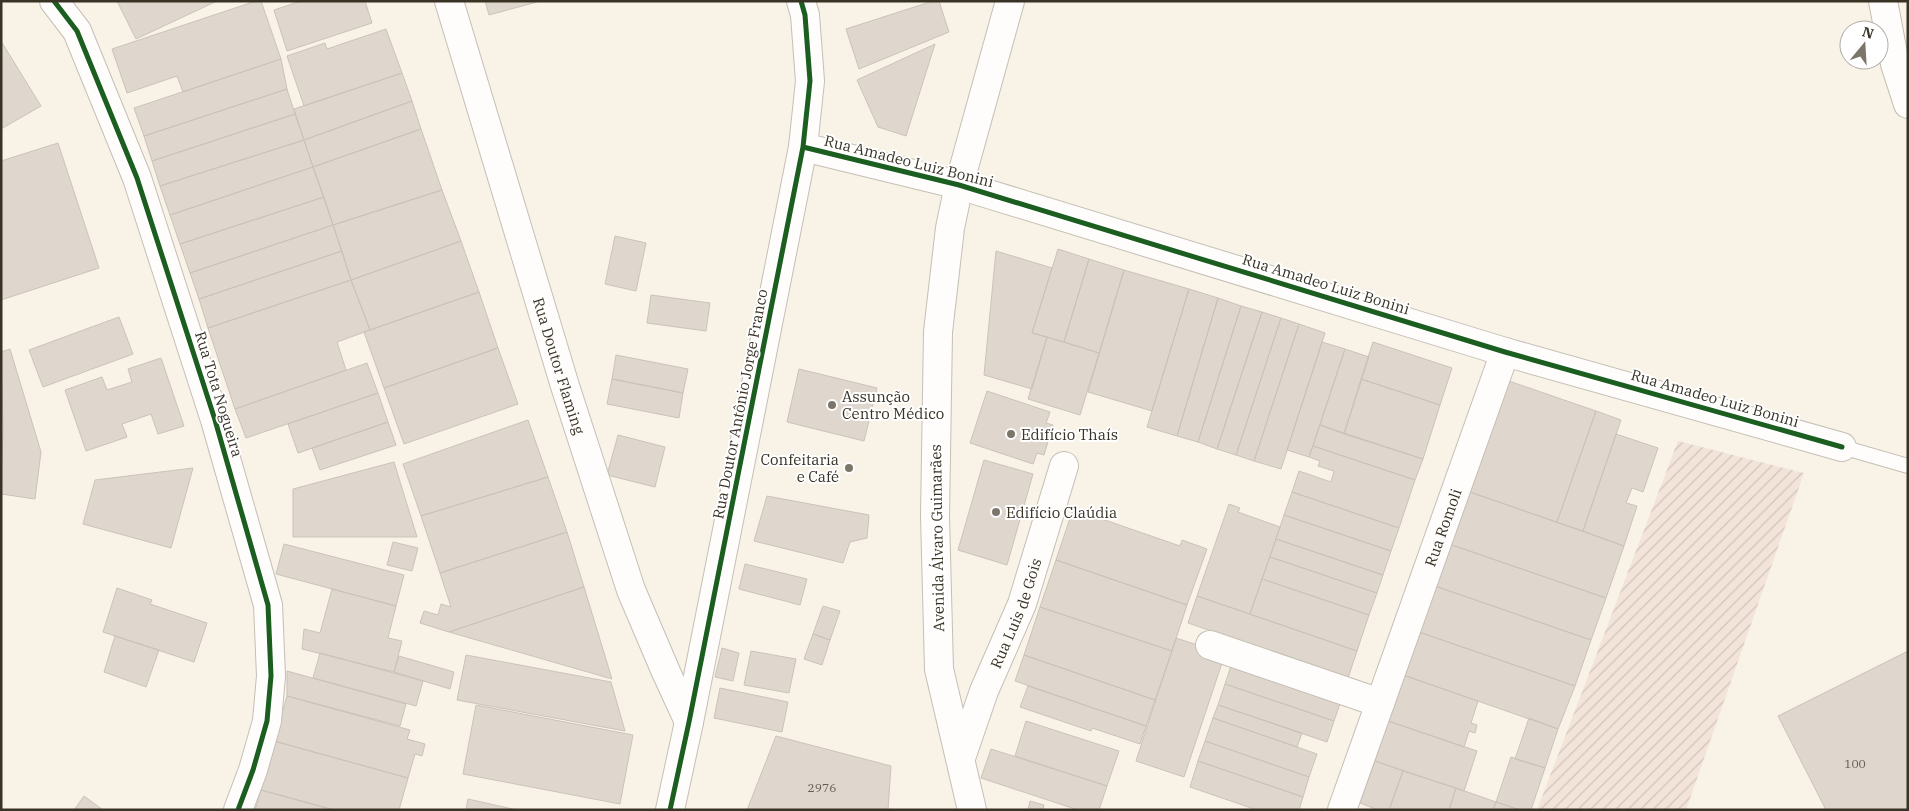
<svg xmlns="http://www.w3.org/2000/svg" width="1909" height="811" viewBox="0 0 1909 811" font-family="'IBM Plex Serif',serif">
<defs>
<pattern id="industrial-furrows" width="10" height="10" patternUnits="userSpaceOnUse" patternTransform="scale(1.25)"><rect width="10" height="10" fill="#f3e4da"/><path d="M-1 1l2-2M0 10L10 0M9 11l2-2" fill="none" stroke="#d1c4bb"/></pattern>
</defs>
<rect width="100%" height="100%" fill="#f8f2e7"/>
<!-- industrial -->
<path fill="url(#industrial-furrows)" d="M1678,441L1804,473L1686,810H1537Z"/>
<!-- building -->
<path fill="#dfd6cd" stroke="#cbc3ba" d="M117,1H217L136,39Z
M256,1H261L281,59L183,92L177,76L127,93L112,49Z
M301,1H365L372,23L287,51L274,10Z
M485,1H537V2L489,15Z
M933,1H939L949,32L859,69L846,29Z
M386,29L402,73L304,106L287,56L325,43L327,49Z
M1,41L41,106L1,129Z
M935,44L906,136L878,127L857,80Z
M281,59L287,89L144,136L134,108Z
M402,73L412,101L304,140L294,109Z
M287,89L295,114L152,161L144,136Z
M412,101L421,129L313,167L304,140Z
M295,114L304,140L160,186L152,161Z
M421,129L442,190L333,225L313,167Z
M304,140L313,167L170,215L160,186Z
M58,143L99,268L1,300V161Z
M313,167L324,197L180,244L170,215Z
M442,190L461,241L351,280L333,225Z
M324,197L333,225L190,273L180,244Z
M333,225L342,251L199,299L190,273Z
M615,236L646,243L636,291L605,284Z
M461,241L479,292L370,330L351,280Z
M1058,249L1089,259L1064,342L1032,333Z
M342,251L351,280L208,328L199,299Z
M996,251L1052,268L1032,333L1047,337L1032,389L984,375Z
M1089,259L1124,270L1099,353L1064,342Z
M1124,270L1189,289L1152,411L1088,392Z
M351,280L370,330L337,342L346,370L235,409L208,328Z
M1189,289L1218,298L1177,436L1147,427Z
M479,292L498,348L384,388L364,332Z
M651,295L710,303L706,331L647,323Z
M1218,298L1241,306L1198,442L1177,436Z
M1241,306L1262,312L1217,449L1198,442Z
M1262,312L1281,318L1236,455L1217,449Z
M119,317L133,354L43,387L29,350Z
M1281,318L1299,324L1254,461L1236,455Z
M1299,324L1325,333L1281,469L1254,461Z
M1047,337L1099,353L1080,415L1028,399Z
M1322,342L1345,349L1309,457L1287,450Z
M1373,342L1452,368L1440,405L1361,379Z
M498,348L518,404L404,444L384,388Z
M10,349L41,452L35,499L1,494L3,428L1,352Z
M1345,349L1369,357L1344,434L1320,425Z
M616,355L688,369L683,393L612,379Z
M161,358L184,426L158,434L151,414L122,424L127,437L86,451L65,390L102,377L107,390L132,382L128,369Z
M367,363L378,393L246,438L235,409Z
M799,369L877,388L864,441L787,422Z
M612,379L683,393L679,418L607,404Z
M1361,379L1440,405L1423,459L1344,434Z
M1506,380L1596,411L1557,522L1467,491Z
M987,391L1050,412L1046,423L1053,425L1044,455L1037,453L1033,464L970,443Z
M378,393L388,422L298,453L288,424Z
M1596,411L1621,420L1583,531L1557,522Z
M528,420L548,477L421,516L403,464Z
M388,422L396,445L320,470L312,448Z
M1320,425L1423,459L1415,480L1313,446Z
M1616,434L1658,448L1643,492L1632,488L1626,503L1637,506L1624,546L1583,531Z
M618,435L665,447L655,487L607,475Z
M1313,446L1415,480L1399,528L1292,492L1299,471L1331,482L1334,471L1318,466L1320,461L1309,457Z
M984,460L1033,474L1007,565L958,550Z
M394,462L417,537H293V489Z
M193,468L171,548L83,524L95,480Z
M548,477L567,532L440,573L421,516Z
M1467,491L1624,546L1606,598L1449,544Z
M1292,492L1399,528L1391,551L1284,515Z
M767,496L869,515L867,538L850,542L843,563L754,541Z
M1229,504L1240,508L1238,512L1280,527L1250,614L1197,596Z
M1073,509L1180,546L1182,540L1207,549L1187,605L1056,560Z
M1284,515L1391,551L1383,575L1276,539Z
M567,532L584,587L449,632L420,623L424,611L438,615L441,604L451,607L440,573Z
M1276,539L1383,575L1377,593L1270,557Z
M393,542L418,548L412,571L387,565Z
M284,544L404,575L396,606L276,574Z
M1449,544L1606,598L1591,640L1435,586Z
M1270,557L1377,593L1369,615L1262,579Z
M1056,560L1187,605L1172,651L1040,607Z
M745,564L807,579L800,605L739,589Z
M1262,579L1369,615L1357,651L1250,614Z
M1435,586L1591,640L1575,686L1419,632Z
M584,587L612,679L449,632Z
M117,588L152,600L150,604L207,623L194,662L103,632Z
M332,589L396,606L388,638L402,641L394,672L302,649L304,629L320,633Z
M1197,596L1357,651L1348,678L1188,623Z
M823,606L840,611L830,640L813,634Z
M1040,607L1172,651L1155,700L1024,655Z
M1419,632L1575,686L1558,729L1403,675Z
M813,634L830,640L822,665L804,659Z
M115,636L159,650L146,687L104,672Z
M1176,638L1225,654L1184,777L1136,761Z
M722,648L739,653L733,681L715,677Z
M751,651L796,659L789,693L744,685Z
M1908,651V810H1826L1778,716Z
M320,653L423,681L416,706L313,678Z
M466,655L611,682L625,731L457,700Z
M1024,655L1155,700L1146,726L1015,681Z
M399,656L454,672L450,689L394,672Z
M1233,660L1342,698L1334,721L1225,684Z
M287,671L406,704L400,726L287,696Z
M1403,675L1478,701L1471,723L1477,725L1475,733L1469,731L1464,747L1388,721Z
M1225,684L1334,721L1327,742L1218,705Z
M1028,686L1146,726L1140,744L1092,728L1091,731L1020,707Z
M720,688L788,702L782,732L714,718Z
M287,696L410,730L407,739L425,744L422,756L415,754L408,778L274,741Z
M476,705L633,735L620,804L463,774Z
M1218,705L1302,733L1297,747L1213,718Z
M1213,718L1317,754L1309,777L1205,741Z
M1529,718L1558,729L1545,768L1515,759Z
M1026,721L1119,751L1107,786L1015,756Z
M1388,721L1477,751L1464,791L1375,761Z
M776,736L891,766L888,810H747Z
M274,741L408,778L399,810H334L261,790Z
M1205,741L1309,777L1303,797L1198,761Z
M991,749L1107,786L1099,810H1078L981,778Z
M1511,757L1545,768L1531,810H1520L1496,802Z
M1198,761L1303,797L1299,810H1257L1190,787Z
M1375,761L1403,771L1389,810H1378L1360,803Z
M1403,771L1456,788L1449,810H1389Z
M1456,788L1496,802L1493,810H1449Z
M261,790L334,810H255Z
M84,796L103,810H74Z
M468,799L517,810H466Z
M1030,801L1044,805L1043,810H1028Z
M1496,802L1520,810H1493Z"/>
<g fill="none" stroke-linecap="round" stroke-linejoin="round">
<!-- lane casing -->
<g stroke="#c5bfb5" stroke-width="16">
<path id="lane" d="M1842,447L1908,466"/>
</g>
<!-- street casing -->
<g stroke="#c5bfb5" stroke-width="30">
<g id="street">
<path d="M54,1L77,31L137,178L215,420L268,605L271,676L267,721L253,770L238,810"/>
<path id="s1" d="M449,1L565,386L631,590L666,672L689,722"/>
<path d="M803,147L959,185L1505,352L1842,447"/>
<path d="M1210,645L1380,703"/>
<path id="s2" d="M961,758L984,691L1022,604L1064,466"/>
<path d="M670,810L689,722L803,147L810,81L805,15L801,1"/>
<path id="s3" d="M1342,810L1505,352"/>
</g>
</g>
<!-- secondary casing -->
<g stroke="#c5bfb5" stroke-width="30">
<path id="secondary" d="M972,810L939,669L935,516L938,332L950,228L959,185L1010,1"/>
</g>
<!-- highway casing -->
<g stroke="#c5bfb5" stroke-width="30">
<path id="highway" d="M1883,1L1895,64L1908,104"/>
</g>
<!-- lane -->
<use href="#lane" stroke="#fefdfb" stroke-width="14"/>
<!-- street -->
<use href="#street" stroke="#fefdfb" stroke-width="28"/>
<!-- secondary -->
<use href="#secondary" stroke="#fefdfb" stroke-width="28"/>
<!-- highway -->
<use href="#highway" stroke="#fefdfb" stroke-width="28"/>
<!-- cycleway casing -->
<g stroke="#fff" stroke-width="8">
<path id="cycleway" d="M54,1L77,31L137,178L215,420L268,605L271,676L267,721L253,770L238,810
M803,147L959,185L1505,352L1842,447
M670,810L689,722L803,147L810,81L805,15L801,1"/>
</g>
<!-- cycleway -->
<use href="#cycleway" stroke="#1b5e20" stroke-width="5"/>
</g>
<!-- markers -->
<g fill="#7c766a" stroke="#fff" stroke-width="2">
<circle cx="832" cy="405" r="5"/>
<circle cx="1011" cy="434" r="5"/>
<circle cx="849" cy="468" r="5"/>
<circle cx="996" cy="512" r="5"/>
</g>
<g text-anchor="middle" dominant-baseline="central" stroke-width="4" stroke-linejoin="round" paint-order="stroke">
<!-- number labels -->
<g font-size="12" fill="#625c50">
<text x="1855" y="763">100</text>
<text x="822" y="787">2976</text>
</g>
<!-- street labels -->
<g font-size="15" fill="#393326" stroke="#fff">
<text transform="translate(909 161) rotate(14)">Rua Amadeo Luiz Bonini</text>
<text transform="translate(1326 284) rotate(17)">Rua Amadeo Luiz Bonini</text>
<text stroke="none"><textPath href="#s1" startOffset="381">Rua Doutor Flaming</textPath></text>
<text transform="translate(219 394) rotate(73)">Rua Tota Nogueira</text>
<text transform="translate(1715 398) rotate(16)">Rua Amadeo Luiz Bonini</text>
<text transform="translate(740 404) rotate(-79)">Rua Doutor Antônio Jorge Franco</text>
<text stroke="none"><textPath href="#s3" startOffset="300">Rua Romoli</textPath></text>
<text transform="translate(937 538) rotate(-91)">Avenida Álvaro Guimarães</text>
<text stroke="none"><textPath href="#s2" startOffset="155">Rua Luis de Gois</textPath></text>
</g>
<!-- poi labels -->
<g font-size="15" fill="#393326" stroke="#fff" text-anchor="start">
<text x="842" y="396">Assunção<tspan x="842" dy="17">Centro Médico</tspan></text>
<text x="1021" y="434">Edifício Thaís</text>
<text x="839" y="459" text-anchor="end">Confeitaria<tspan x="839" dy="17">e Café</tspan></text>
<text x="1006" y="512">Edifício Claúdia</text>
</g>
</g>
<!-- border -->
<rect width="1909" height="811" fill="none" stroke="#393326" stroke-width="5"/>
<!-- north arrow -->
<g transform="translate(1864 45) rotate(18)"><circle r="24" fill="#ffffff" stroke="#b0ada8"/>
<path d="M0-4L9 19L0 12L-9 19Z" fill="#7c766a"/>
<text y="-8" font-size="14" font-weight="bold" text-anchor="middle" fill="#393326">N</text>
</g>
</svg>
